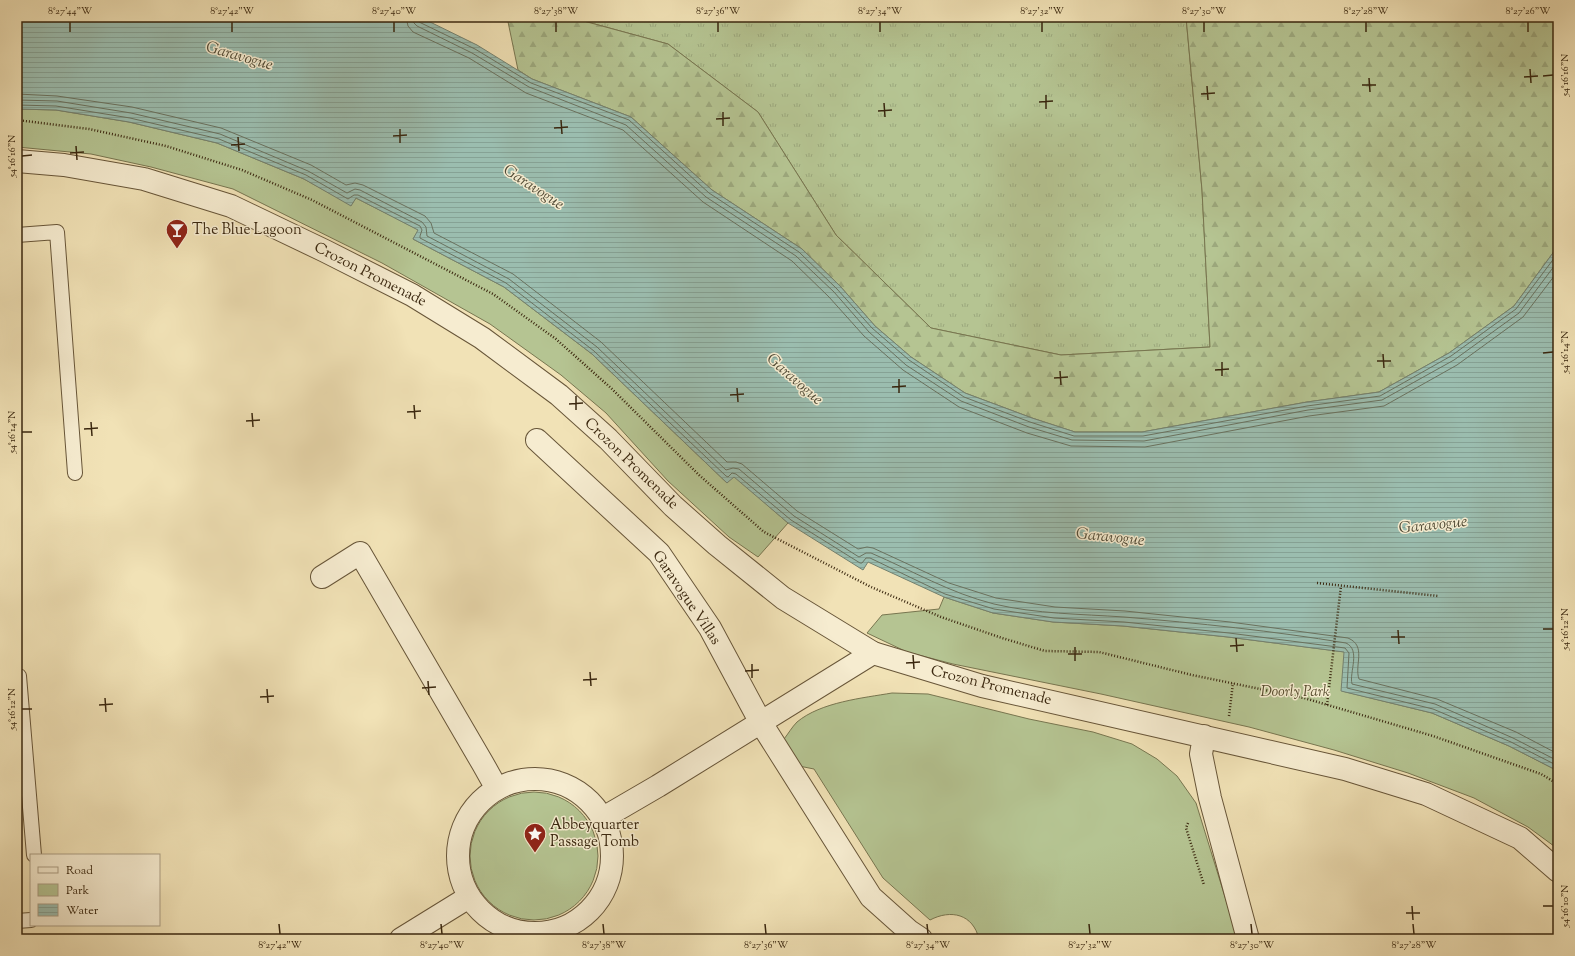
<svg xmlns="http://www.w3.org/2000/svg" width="1575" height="956" viewBox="0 0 1575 956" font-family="'Sorts Mill Goudy',serif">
<defs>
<pattern id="grass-tufts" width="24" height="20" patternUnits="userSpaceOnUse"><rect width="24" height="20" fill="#b5c492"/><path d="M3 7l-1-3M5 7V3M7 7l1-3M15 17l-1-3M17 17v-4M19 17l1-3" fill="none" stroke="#9ca87d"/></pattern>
<pattern id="forest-firs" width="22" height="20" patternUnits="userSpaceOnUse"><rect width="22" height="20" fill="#b5c492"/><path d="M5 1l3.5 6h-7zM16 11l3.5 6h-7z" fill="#9ca87d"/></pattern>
<pattern id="water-rules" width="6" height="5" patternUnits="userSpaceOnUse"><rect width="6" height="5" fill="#9bbdaf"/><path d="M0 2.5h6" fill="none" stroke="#86a295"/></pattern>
</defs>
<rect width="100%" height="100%" fill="#f1e2b6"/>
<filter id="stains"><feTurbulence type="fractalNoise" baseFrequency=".005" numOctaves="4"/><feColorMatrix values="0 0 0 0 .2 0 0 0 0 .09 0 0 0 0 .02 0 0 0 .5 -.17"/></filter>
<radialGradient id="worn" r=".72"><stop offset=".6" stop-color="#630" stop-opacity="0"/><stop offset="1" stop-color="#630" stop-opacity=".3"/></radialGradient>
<!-- grass -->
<path fill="url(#grass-tufts)" stroke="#787650" d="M569,17H1186L1202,190L1210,347L1061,355L931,328L836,235L758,112L668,44Z"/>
<!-- forest -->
<path fill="url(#forest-firs)" stroke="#787650" d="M507,17H569L668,44L758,112L836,235L931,328L1061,355L1210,347L1202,190L1186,17H1558V246L1514,306L1449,353L1379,392L1307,402L1142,432H1075L1032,418L965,393L911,357L875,326L840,286L802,249L712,190L631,117L532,79L518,70Z"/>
<!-- park -->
<path fill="#b5c492" stroke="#787650" d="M17,109L56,110L129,122L217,143L304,179L351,205L356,198L419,230L413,239L504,287L592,354L727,483L734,476L788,523L758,557L729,537L668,481L606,413L561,375L490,324L382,263L233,189L151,167L91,154L17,147Z
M944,597L993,613L1053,622L1123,626L1228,637L1345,652L1342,691L1432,713L1509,746L1558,771V849L1528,827L1474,798L1408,773L1334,750L1249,727L1101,694L953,664L907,652L867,633L882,615L939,609Z
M892,693L928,694L1029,719L1093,732L1132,744L1157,759L1177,776L1196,803L1238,939H979C973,914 951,909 930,920L883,878L814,769L799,766L784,739C788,734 792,727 797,722C821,702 863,698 892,693Z
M470 856a64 64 0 1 1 128 0a64 64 0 1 1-128 0Z"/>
<!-- water -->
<path fill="url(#water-rules)" stroke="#74816f" d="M17,17H416L426,20L477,45L532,79L631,117L712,190L802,249L840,286L875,326L911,357L965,393L1032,418L1075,432H1142L1307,402L1379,392L1449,353L1514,306L1558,246V771L1509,746L1432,713L1341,691L1344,652L1228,637L1123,626L1053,622L993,613L944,597L868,562L863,570L788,523L734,477L727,483L592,354L504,287L413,239L418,230L356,198L351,206L304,179L217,143L129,122L56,110L17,109Z"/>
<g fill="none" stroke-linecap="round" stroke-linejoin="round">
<!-- shore -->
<path stroke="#6a725f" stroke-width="1" d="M406,17L408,26L413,32L469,58L526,93L623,130L703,202L792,261L829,297L864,336L903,370L959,407L1027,433L1071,446L1145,447L1309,416L1384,406L1457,365L1523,317L1558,271
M412,17L413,22L417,26L472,53L529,87L626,125L706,197L796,256L834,292L869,332L906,365L961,401L1029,427L1072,440L1144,441L1308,410L1382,400L1454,360L1519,313L1558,261
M417,17L419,22L475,49L531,83L629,120L709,193L799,252L837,289L872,328L909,360L964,397L1030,422L1074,436H1143L1307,406L1380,396L1451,356L1516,309L1558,253
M17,94L57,96L132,107L221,128L311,165L346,185L355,183L363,185L425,216L431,223L434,233L513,274L601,342L727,462H736L742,464L797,511L858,549L867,547L873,548L949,583L996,598L1055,607L1125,611L1230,622L1348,638C1367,646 1354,665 1359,679L1437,699L1516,732L1558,754
M17,100L57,101L131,113L220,134L308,171L347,193L355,189L360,190L422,222L426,227L427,236L509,279L597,347L726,470L733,468L739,469L794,516L859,557L866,553H871C913,571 950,593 994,604C1036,614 1081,614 1124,617C1198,623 1273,631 1346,643C1361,650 1349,672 1352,684L1435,704L1513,738L1558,761
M17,105L56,106L130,118L219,139L306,175L348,199L354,195H358L420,226L422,230L420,236V238L506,283L594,351L726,476L728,477L732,473L736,474L791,520L860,563H862L866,558H870L945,594L994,609L1054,618L1124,622L1229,633L1345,648L1349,653L1347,688L1433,709L1511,742L1558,766"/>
<!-- service casing -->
<g stroke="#685639" stroke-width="16">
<path id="service" d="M17,235L57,232L75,473
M17,677L19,676L34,855
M17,921L31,920"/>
</g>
<!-- minor casing -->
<g stroke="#685639" stroke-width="24">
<path id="minor" d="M537,440L659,553L710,628L761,723L871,897L909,931L921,939
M322,577L360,553L483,764L497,789
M458 856a77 77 0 1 1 154 0a77 77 0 1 1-154 0Z
M603,818L658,786L873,653
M401,939L469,897"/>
</g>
<!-- tertiary casing -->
<g stroke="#685639" stroke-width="24">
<path id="tertiary" d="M17,161L64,165L144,179L231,206L325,251L412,295L482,338L559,395L608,439L673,506L717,545L783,598L873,653L982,686L1345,769L1426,794L1520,838L1558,871
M1204,736L1201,754L1210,798L1248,939"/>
</g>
<!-- path -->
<path stroke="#3a270f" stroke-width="2.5" stroke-dasharray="1 2" stroke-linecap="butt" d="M17,120L89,129L166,146L242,170L312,200L493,294L556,339L612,389L699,475L764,532L871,587L941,617L1002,638L1045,651L1099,652L1192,675L1304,698L1433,736L1541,774L1558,784
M1317,583L1438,596
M1327,705L1341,586
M1229,716L1233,683
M1188,823L1186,828L1204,885"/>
<!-- service -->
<use href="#service" stroke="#f6ecd0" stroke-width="14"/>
<!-- minor -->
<use href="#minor" stroke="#f6ecd0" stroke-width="22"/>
<!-- tertiary -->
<use href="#tertiary" stroke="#f6ecd0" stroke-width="22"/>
</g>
<!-- ticks -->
<path fill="none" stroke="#3a270f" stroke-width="1.5" d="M70,22V32M232,22V32M394,22V32M556,22V32M718,22V32M880,22V32M1042,22V32M1204,22V32M1366,22V32M1528,22V32M1530,69L1531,83M1543,76L1553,75M1524,77L1538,76M1369,78L1370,92M1362,85H1376M1207,86L1208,100M1201,94L1215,93M1046,95V109M1039,102L1053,101M884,103L885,117M878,111L892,110M723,112V126M716,119L730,118M561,120L562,134M554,128L568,127M400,129V143M393,136L407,135M238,137L239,151M231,145L245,144M76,146L77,160M70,153L84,152M22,156L32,155M1543,353L1553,352M1383,354L1384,368M1377,361H1391M1222,362V376M1215,370L1229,369M1060,371L1061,385M1054,378L1068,377M899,379V393M892,387L906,386M737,388L738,402M730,395L744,394M576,396V410M569,404L583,403M414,405L415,419M407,412L421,411M252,413L253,427M246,421L260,420M91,422L92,436M84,429L98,428M22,432H32M1543,629H1553M1398,630L1399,644M1391,637H1405M1236,638L1237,652M1230,646L1244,645M1075,647V661M1068,654H1082M913,655L914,669M906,663L920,662M752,664V678M745,671L759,670M590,672L591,686M583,680L597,679M428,681L429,695M422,688L436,687M267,689L268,703M260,697L274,696M105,698L106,712M99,705L113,704M22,709H32M1412,906L1413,920M1543,906H1553M1406,913H1420M279,924L280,934M441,924L442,934M603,924L604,934M765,924L766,934M927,924L928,934M1089,924L1090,934M1251,924L1252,934M1413,924L1414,934"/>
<!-- icons -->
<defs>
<g id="bar-pin" transform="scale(1.15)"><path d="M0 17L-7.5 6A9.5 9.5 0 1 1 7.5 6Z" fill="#8f2418" stroke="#f6ecd0"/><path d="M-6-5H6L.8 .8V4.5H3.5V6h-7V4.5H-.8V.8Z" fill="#fff"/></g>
<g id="sight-pin" transform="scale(1.15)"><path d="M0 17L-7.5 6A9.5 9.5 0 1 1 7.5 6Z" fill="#8f2418" stroke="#f6ecd0"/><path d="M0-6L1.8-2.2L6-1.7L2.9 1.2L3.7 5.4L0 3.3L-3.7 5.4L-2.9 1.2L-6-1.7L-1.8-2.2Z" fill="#fff"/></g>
</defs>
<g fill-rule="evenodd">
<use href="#bar-pin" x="177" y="230"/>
<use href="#sight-pin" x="535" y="834"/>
</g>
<g text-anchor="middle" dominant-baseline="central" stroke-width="3" stroke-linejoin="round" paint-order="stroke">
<!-- poi labels -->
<g font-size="15" fill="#3a270f" stroke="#f6ecd0" text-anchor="start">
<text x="192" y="230">The Blue Lagoon</text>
<text x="550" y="825">Abbeyquarter<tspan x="550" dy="17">Passage Tomb</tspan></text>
</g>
<!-- street labels -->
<g font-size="15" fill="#3a270f" stroke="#f6ecd0">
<text transform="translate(370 275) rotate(27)">Crozon Promenade</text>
<text transform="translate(631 464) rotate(44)">Crozon Promenade</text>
<text transform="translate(686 598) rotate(56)">Garavogue Villas</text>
<text transform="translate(991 686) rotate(14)">Crozon Promenade</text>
</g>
<!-- park labels -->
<g font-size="15" font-style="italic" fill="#594e30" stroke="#f6ecd0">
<text x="1295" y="692">Doorly Park</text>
</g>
<!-- water labels -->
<g font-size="16" font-style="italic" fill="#524c37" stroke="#f6ecd0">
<text transform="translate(239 57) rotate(16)">Garavogue</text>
<text transform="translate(533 188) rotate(33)">Garavogue</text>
<text transform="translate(794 380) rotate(41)">Garavogue</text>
<text transform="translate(1433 526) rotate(-6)">Garavogue</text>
<text transform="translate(1110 538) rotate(6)">Garavogue</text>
</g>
</g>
<!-- margin -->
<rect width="1575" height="956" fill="none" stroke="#f1e2b6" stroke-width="44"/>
<!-- legend -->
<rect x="30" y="854" width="130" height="72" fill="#f6ecd0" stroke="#ab9d83"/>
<rect x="38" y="867" width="20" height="6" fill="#f6ecd0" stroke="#ab9d83"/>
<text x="66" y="874" font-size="12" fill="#3a270f">Road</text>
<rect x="38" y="884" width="20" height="12" fill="#b5c492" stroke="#ab9d83"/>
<text x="66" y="894" font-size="12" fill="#3a270f">Park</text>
<rect x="38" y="904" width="20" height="12" fill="url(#water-rules)" stroke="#ab9d83"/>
<text x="66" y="914" font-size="12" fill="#3a270f">Water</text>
<rect x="22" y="22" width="1531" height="912" fill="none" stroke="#3a270f" stroke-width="1.5"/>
<g font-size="10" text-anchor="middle" fill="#3a270f">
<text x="70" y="14">8°27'44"W</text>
<text x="232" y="14">8°27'42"W</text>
<text x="394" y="14">8°27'40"W</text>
<text x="556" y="14">8°27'38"W</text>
<text x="718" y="14">8°27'36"W</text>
<text x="880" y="14">8°27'34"W</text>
<text x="1042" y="14">8°27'32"W</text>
<text x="1204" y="14">8°27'30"W</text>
<text x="1366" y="14">8°27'28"W</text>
<text x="1528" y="14">8°27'26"W</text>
<text transform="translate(1564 75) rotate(-90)" y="4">54°16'16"N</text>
<text transform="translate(11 156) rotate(-90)" y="4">54°16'16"N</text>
<text transform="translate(1564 352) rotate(-90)" y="4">54°16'14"N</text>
<text transform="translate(11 432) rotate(-90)" y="4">54°16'14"N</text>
<text transform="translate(1564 629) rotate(-90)" y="4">54°16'12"N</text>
<text transform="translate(11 709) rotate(-90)" y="4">54°16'12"N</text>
<text transform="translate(1564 906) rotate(-90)" y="4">54°16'10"N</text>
<text x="280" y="948">8°27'42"W</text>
<text x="442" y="948">8°27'40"W</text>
<text x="604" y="948">8°27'38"W</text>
<text x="766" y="948">8°27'36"W</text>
<text x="928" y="948">8°27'34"W</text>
<text x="1090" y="948">8°27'32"W</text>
<text x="1252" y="948">8°27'30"W</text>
<text x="1414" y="948">8°27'28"W</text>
</g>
<rect width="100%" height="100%" filter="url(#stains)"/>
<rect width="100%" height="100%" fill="url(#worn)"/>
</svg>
